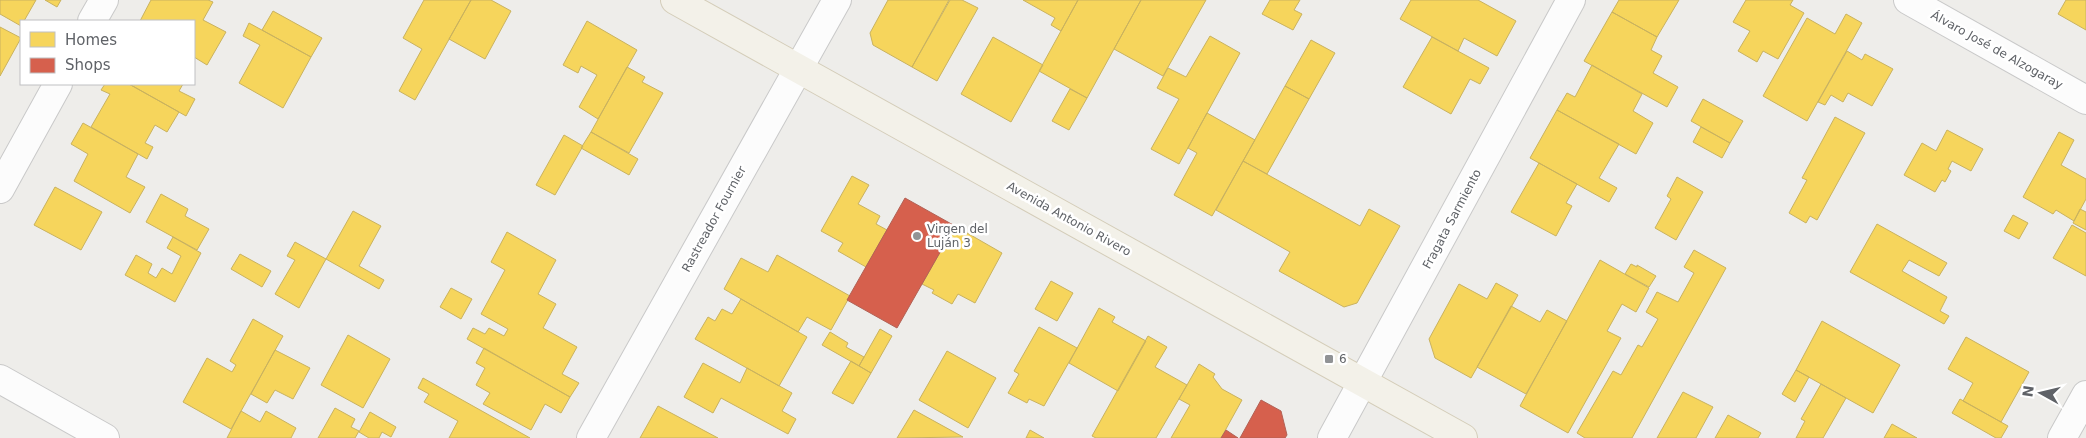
<svg xmlns="http://www.w3.org/2000/svg" width="2086" height="438" viewBox="0 0 2086 438" font-family="'DejaVu Sans',sans-serif">
<rect width="100%" height="100%" fill="#eeedea"/>
<!-- homes -->
<path fill="#f6d55c" stroke="#c9b25f" d="M0,0H36L24,21H21V26L0,14Z
M45,0H61L57,7Z
M151,0H208L213,2L203,20L226,32L207,65L194,57V21H140Z
M424,0H471L415,100L399,91L422,49L403,38Z
M471,0H491L511,11L485,59L449,39Z
M888,0H949L912,67L873,45L870,33Z
M950,0H962L978,8L937,81L912,67Z
M1023,0H1078L1061,31L1051,25L1055,18Z
M1078,0H1141L1087,98L1039,71Z
M1141,0H1206L1163,76L1114,49Z
M1270,0H1300L1294,10L1302,14L1293,30L1262,14Z
M1411,0H1478L1516,21L1497,56L1464,38L1458,51L1400,19Z
M1619,0H1679L1657,37L1612,12Z
M1746,0H1793L1790,5L1804,13L1778,59L1763,51L1757,62L1738,51L1750,31L1733,22Z
M2066,0H2086V30L2058,14Z
M273,11L322,38L311,57L262,30Z
M1612,12L1657,37L1651,50L1662,56L1653,73L1678,87L1667,107L1584,61Z
M1846,14L1862,23L1807,121L1763,96L1807,18L1835,34Z
M587,21L637,50L598,119L579,107L597,75L581,66L578,73L563,65Z
M249,23L311,57L283,108L239,83L260,45L243,36Z
M0,27L21,38L0,76Z
M1210,36L1240,53L1179,164L1151,149L1179,99L1157,88L1168,68L1186,77Z
M993,37L1043,65L1011,122L961,94Z
M1432,37L1489,68L1480,84L1470,79L1451,114L1403,87Z
M1311,40L1335,53L1309,99L1285,86Z
M1847,51L1862,60L1865,54L1893,69L1872,106L1848,93L1843,102L1831,95L1825,105L1818,102Z
M1592,65L1642,94L1633,111L1653,123L1636,154L1557,110L1567,93L1575,97Z
M627,67L645,77L642,82L663,93L629,153L591,132Z
M105,84H129L179,112L167,132L155,125L145,143L153,147L147,159L91,127L110,94L101,90Z
M129,84H183L179,91L195,99L186,116Z
M1285,86L1309,99L1267,174L1243,161Z
M1070,89L1087,98L1069,130L1052,121Z
M1703,99L1743,121L1730,143L1691,121Z
M1557,110L1619,144L1599,178L1617,188L1609,202L1530,158Z
M1207,113L1255,140L1212,216L1174,195L1197,153L1188,148Z
M1835,117L1865,133L1817,220L1810,216L1806,223L1789,213L1807,180L1802,178Z
M83,123L138,154L126,177L145,187L130,213L74,181L88,154L71,144Z
M1701,127L1730,143L1722,158L1693,142Z
M1947,130L1983,149L1971,171L1952,161L1948,169L1951,171L1945,182L1942,180L1935,192L1904,175L1922,143L1936,151Z
M591,132L638,159L629,175L581,148Z
M2059,132L2074,140L2061,165L2086,179V199L2074,221L2056,210L2053,214L2023,197Z
M564,135L583,146L555,195L536,185Z
M1243,161L1360,226L1369,209L1400,226L1357,303L1344,307L1279,271L1290,252L1216,210Z
M1539,163L1577,184L1566,203L1572,206L1556,236L1511,212Z
M852,176L869,185L858,204L880,216L876,224L887,230L866,267L838,251L843,243L821,231Z
M1677,177L1703,192L1676,240L1655,228L1671,199L1667,196Z
M55,187L102,212L81,250L34,225Z
M161,194L188,209L185,216L209,229L197,250L146,222Z
M2080,209L2086,212V230L2073,223Z
M353,211L381,226L359,266L384,280L379,289L326,259Z
M2013,215L2028,223L2019,239L2004,231Z
M1877,224L1947,263L1939,276L1909,260L1902,271L1947,297L1940,311L1949,316L1944,324L1850,272Z
M2072,225L2086,233V276L2053,258Z
M955,226L1002,253L975,303L958,294L952,304L932,293L934,290L922,284Z
M507,232L556,260L538,294L556,304L543,328L577,347L562,374L579,383L570,397L467,339L473,328L485,334L489,328L504,336L508,329L481,314L505,270L491,262Z
M173,237L201,253L175,302L125,275L136,255L152,264L148,273L156,278L162,268L172,274L181,256L167,248Z
M295,242L326,259L299,308L275,294L295,260L287,256Z
M1694,250L1726,268L1632,438H1585L1577,433L1613,371L1621,375L1638,345L1642,347L1658,319L1646,312L1657,292L1678,302L1694,273L1684,267Z
M240,254L271,271L262,287L231,269Z
M777,255L850,296L831,330L807,317L798,332L724,289L741,258L768,272Z
M1600,260L1649,288L1636,312L1622,304L1607,331L1621,338L1568,433L1520,406Z
M1631,264L1637,267V265L1656,276L1649,287L1625,274Z
M1051,281L1073,293L1057,321L1035,309Z
M1496,283L1518,295L1471,378L1435,358L1429,339L1459,284L1487,299Z
M451,288L472,299L461,319L440,307Z
M741,299L807,337L779,386L695,339L708,317L715,321L722,309L732,314Z
M1511,306L1540,322L1547,310L1567,321L1526,394L1477,367Z
M1099,308L1115,317L1112,322L1146,341L1118,391L1069,363Z
M253,319L283,336L231,429L183,402L207,358L232,372L236,365L230,361Z
M1822,321L1900,365L1873,413L1796,370Z
M1039,327L1077,348L1044,406L1029,399L1027,403L1008,393L1019,374L1014,371Z
M880,329L892,336L871,373L859,366Z
M830,332L848,343L846,347L864,357L859,366L822,345Z
M348,335L390,359L363,408L321,385Z
M1148,336L1167,347L1155,367L1187,385L1156,438H1096L1092,436Z
M1966,337L2029,372L2001,422L1963,401L1973,383L1948,369Z
M484,348L570,397L561,413L545,404L531,430L483,404L490,393L476,385L485,368L476,363Z
M275,350L310,368L293,399L275,390L267,403L251,394Z
M947,351L996,378L968,428L919,400Z
M851,361L871,373L853,404L832,393Z
M703,363L740,383L747,368L792,393L782,411L796,419L788,434L721,398L713,413L684,397Z
M1199,364L1215,374L1213,377L1222,389L1242,400L1221,438H1171L1190,405L1179,399Z
M1796,370L1809,377L1795,402L1782,394Z
M423,378L530,438H449L458,421L424,402L429,394L418,388Z
M1821,384L1846,398L1823,438H1796L1805,421L1801,419Z
M1683,392L1713,407L1696,438H1657Z
M1960,399L2008,426L2001,438H1996L1952,413Z
M658,406L718,438H640Z
M335,408L355,419L351,427L359,431L355,438H318Z
M914,410L963,437L897,438Z
M241,411L260,422L266,411L296,428L291,438H227Z
M370,412L396,427L391,437L382,432L379,438H369L359,432Z
M1728,415L1761,433L1758,438H1715Z
M1892,424L1917,438H1884Z
M1030,430L1044,438H1026Z"/>
<!-- shops -->
<path fill="#d6604d" stroke="#b26155" d="M905,198L955,226L897,328L847,300Z
M1261,400L1281,411L1287,435L1285,438H1240Z
M1226,430L1238,438H1221Z"/>
<g fill="none" stroke-linecap="round" stroke-linejoin="round">
<!-- minor casing -->
<g stroke="#c9c9c9" stroke-width="30">
<path id="minor" d="M1908,0L2086,100
M92,21L104,0
M0,189L58,84
M0,379L105,438
M591,438L837,0
M1332,438L1571,0
M2062,438L2086,395"/>
</g>
<!-- major casing -->
<g stroke="#d4cdb9" stroke-width="30">
<path id="major" d="M675,0L1463,438"/>
</g>
<!-- minor -->
<use href="#minor" stroke="#fcfcfc" stroke-width="28"/>
<!-- major -->
<use href="#major" stroke="#f3f1e9" stroke-width="28"/>
</g>
<!-- markers -->
<g fill="#919395" stroke="#fff" stroke-width="2">
<circle cx="917" cy="236" r="5"/>
<rect x="1324" y="354" width="10" height="10" rx="2.5"/>
</g>
<g text-anchor="middle" dominant-baseline="central" stroke-width="5" stroke-linejoin="round" paint-order="stroke">
<!-- street labels -->
<g font-size="12" fill="#5f6267" stroke="#fff">
<text transform="translate(1997 50) rotate(29)">Álvaro José de Alzogaray</text>
<text transform="translate(714 219) rotate(-61)">Rastreador Fournier</text>
<text transform="translate(1069 219) rotate(29)">Avenida Antonio Rivero</text>
<text transform="translate(1452 219) rotate(-62)">Fragata Sarmiento</text>
</g>
<!-- poi labels -->
<g font-size="12" fill="#5f6267" stroke="#fff" text-anchor="start">
<text x="927" y="229">Virgen del<tspan x="927" dy="14">Luján 3</tspan></text>
<text x="1339" y="359">6</text>
</g>
</g>
<!-- legend -->
<rect x="20" y="20" width="175" height="65" fill="#ffffff" stroke="#bfc0c2"/>
<rect x="30" y="32" width="25" height="15" fill="#f6d55c" stroke="#bfc0c2"/>
<text x="65" y="45" font-size="15" fill="#5f6267">Homes</text>
<rect x="30" y="58" width="25" height="15" fill="#d6604d" stroke="#bfc0c2"/>
<text x="65" y="70" font-size="15" fill="#5f6267">Shops</text>
<!-- north arrow -->
<g transform="translate(2041 393) rotate(278)" stroke="#ffffff" stroke-width="4" paint-order="stroke">
<path d="M0-4L9 19L0 12L-9 19Z" fill="#5f6267"/>
<text y="-8" font-size="14" font-weight="bold" text-anchor="middle" fill="#5f6267">N</text>
</g>
</svg>
